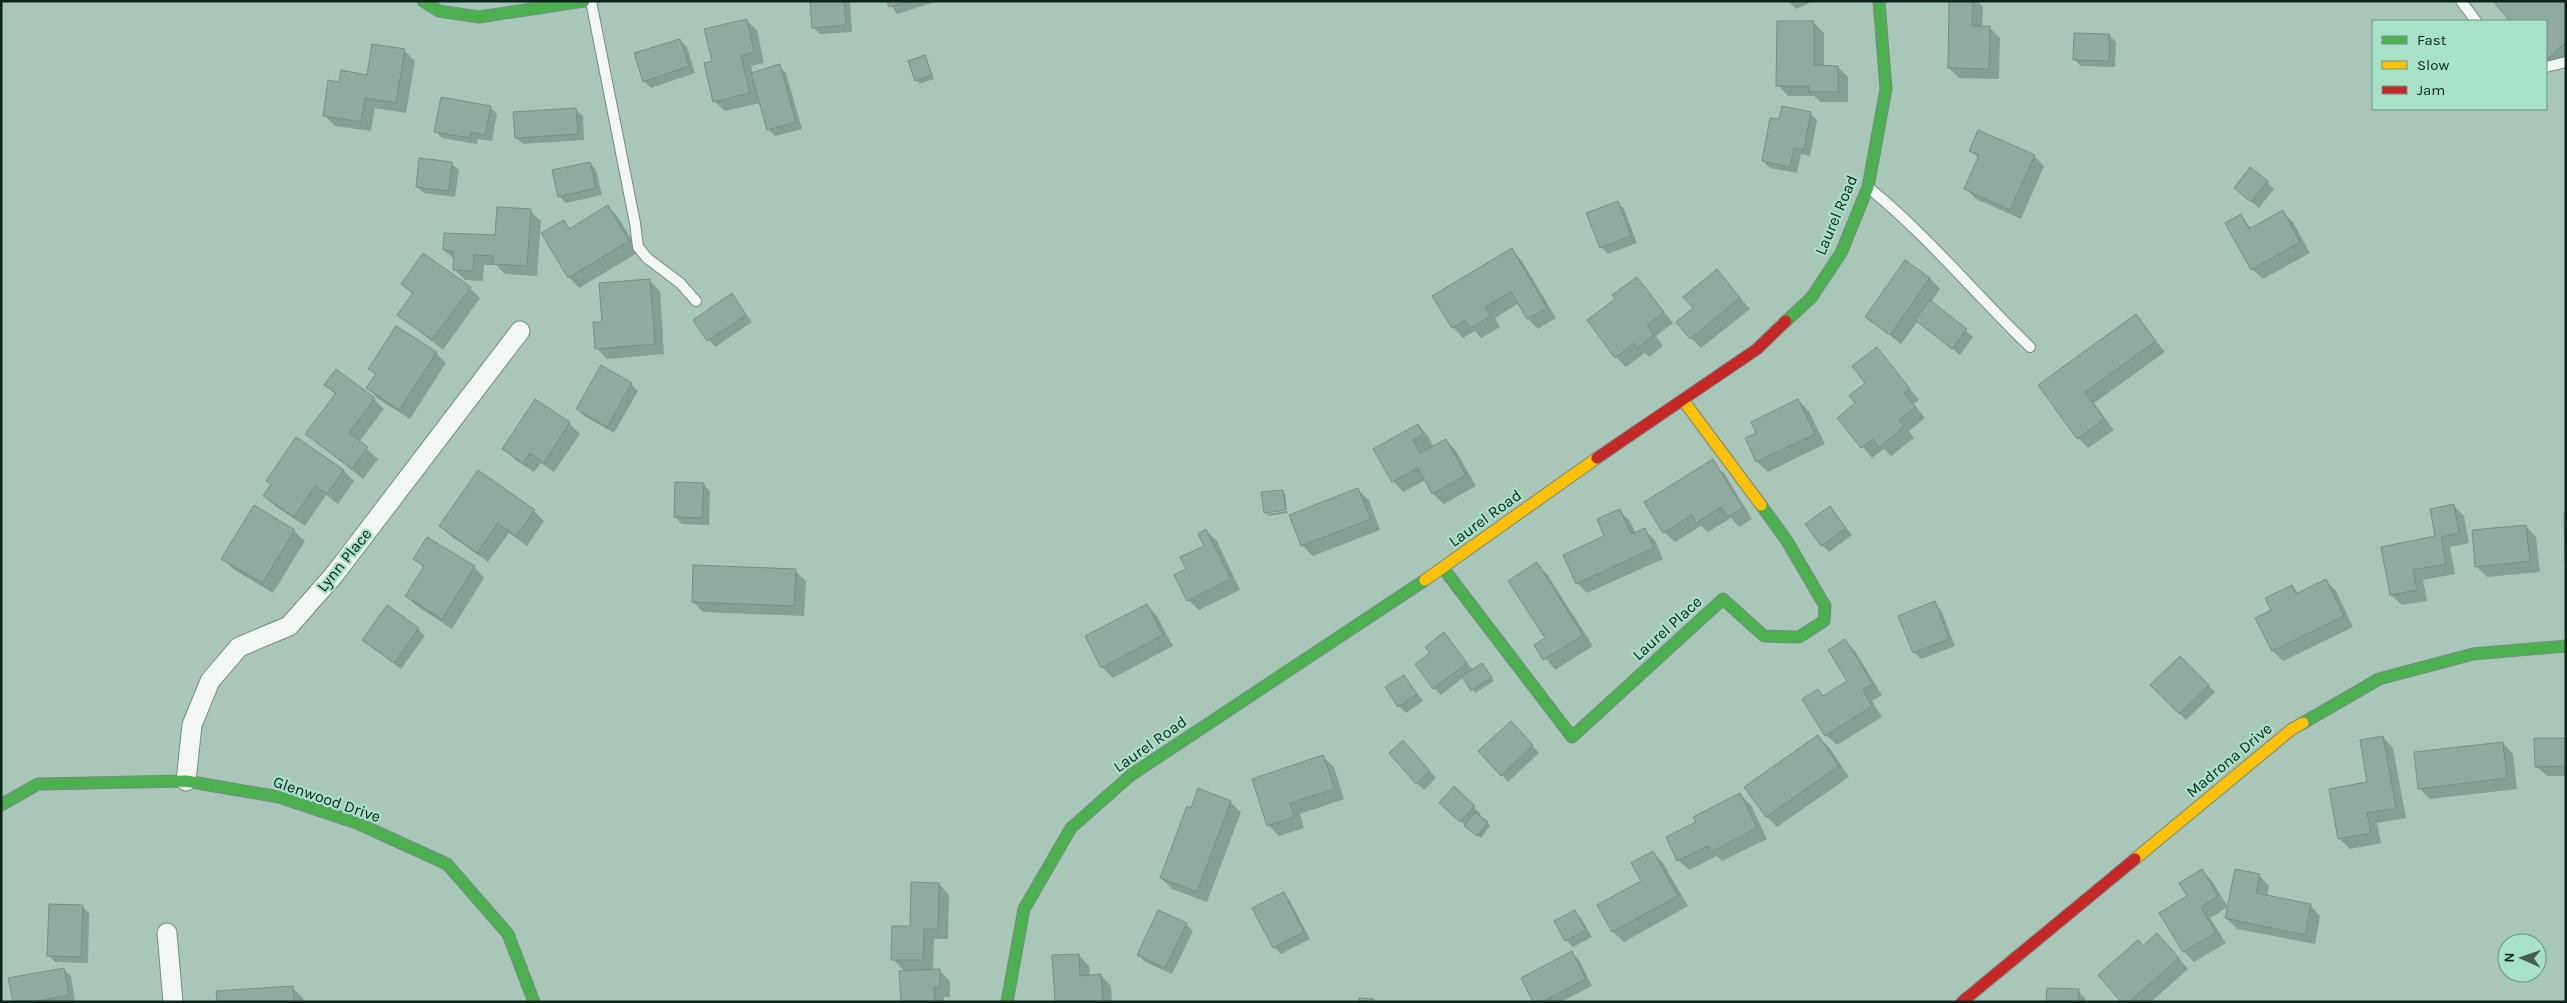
<svg xmlns="http://www.w3.org/2000/svg" width="2567" height="1003" viewBox="0 0 2567 1003" font-family="Karla,sans-serif">
<rect width="100%" height="100%" fill="#a8c7b9"/>
<!-- shadow -->
<path fill="#0003" d="M811,1H850L852,32L820,34L813,27Z
M888,1H938L897,14Z
M1788,1H1814L1796,9Z
M1950,1H1977L1983,7L1982,27H1989L2000,38L1999,79L1959,78L1949,68Z
M2494,1H2566V62L2557,70L2546,59V21H2512Z
M746,20L757,30L764,63L751,66L753,73L779,66L786,73L802,129L775,136L768,129L760,103L725,111L714,101L713,62Z
M1813,22L1824,33V67H1838L1848,77V102H1821L1814,96H1788L1778,85Z
M2109,35L2116,42L2115,67L2081,66L2074,59Z
M680,40L687,47L695,73L651,88L644,81Z
M404,50L415,61L406,113L375,108L371,131L335,126L324,115L340,83L368,76Z
M925,57L934,79L919,84L909,62Z
M490,107L497,114L492,141L478,139L477,144L442,138L435,131Z
M576,110L583,116L584,140L523,144L516,137Z
M1810,113L1817,120L1810,156L1801,154L1797,173L1770,168L1763,161Z
M1971,150L2034,156L2044,166L2021,219L1976,199L1966,189L1979,159Z
M590,163L596,170L602,195L566,203L559,196Z
M452,164L459,170L455,197L424,193L417,187Z
M2267,182L2274,189L2259,208L2235,188Z
M1618,203L1624,209L1637,243L1608,254L1601,247Z
M608,207L618,217L639,252L579,288L569,277L563,221L571,229Z
M530,211L541,221L537,276L505,274L496,265H484L483,281L465,280L454,269L455,260L444,250L496,237Z
M2283,212L2293,222L2310,253L2263,279L2252,269L2240,216L2252,229Z
M1512,250L1522,261L1556,318L1538,329L1528,319L1519,303L1495,318L1500,327L1481,338L1475,331L1463,338L1453,327Z
M1717,271L1750,309L1701,348L1691,338L1695,309Z
M1637,278L1673,323L1656,336L1663,346L1649,357L1645,353L1626,367L1616,357L1617,299Z
M1930,278L1940,289L1931,302L1973,337L1960,355L1918,321L1901,344L1867,317Z
M649,280L660,291L664,354L607,359L596,348L603,323Z
M403,284L470,288L480,298L443,350L399,315L413,295Z
M732,295L752,322L715,347L694,321Z
M2136,316L2165,352L2094,403L2114,430L2088,448L2078,438L2040,386Z
M1877,348L1919,400L1914,404L1925,418L1909,431L1914,438L1891,456L1884,449L1872,458L1839,418L1856,404L1867,383Z
M436,353L446,363L410,419L378,399L368,388L376,375L370,368Z
M602,367L631,384L638,391L614,433L584,416L577,409Z
M326,385L374,399L384,409L359,442L378,459L363,479L307,434L336,395Z
M1798,400L1809,411L1825,444L1768,472L1757,462L1747,439L1758,433Z
M536,401L569,423L580,434L554,472L541,463L534,472L514,459L504,448Z
M1418,425L1428,436L1434,447L1446,440L1456,451L1476,486L1444,504L1433,494L1426,480L1403,492L1393,481Z
M343,470L354,481L338,504L326,495L305,526L275,506L265,496Z
M1723,471L1752,519L1739,527L1731,518L1708,532L1701,526L1675,542L1664,532Z
M703,484L710,491L709,525L682,524L675,517Z
M1358,490L1369,500L1380,530L1313,556L1303,546L1291,516Z
M1282,491L1285,494L1287,509L1266,513Z
M2453,505L2464,516L2469,543L2450,547L2455,574L2423,580L2427,601L2402,605L2391,595L2383,548L2437,537Z
M1830,507L1852,535L1829,552L1822,545Z
M1619,510L1630,521L1636,534L1644,530L1655,540L1663,559L1587,593L1577,583Z
M534,511L544,521L527,546L509,533L488,562L451,536L440,526Z
M1288,511V513L1268,516L1267,514Z
M2526,526L2536,537L2540,572L2487,577L2476,566Z
M294,531L305,541L273,593L233,569L223,558Z
M1206,531L1217,541L1240,590L1199,610L1188,600L1187,570L1206,546Z
M415,559L474,567L484,578L452,629L417,606L406,596L424,568Z
M1536,564L1547,574L1593,646L1555,670L1536,646L1547,639Z
M795,571L806,581L804,616L703,612L693,602Z
M2326,581L2336,591L2353,627L2283,661L2273,651L2257,618L2273,610L2292,586L2299,594Z
M1934,603L1941,610L1955,646L1921,659L1914,652Z
M1147,605L1157,616L1173,646L1113,678L1102,667Z
M418,629L425,636L401,669L364,640Z
M1444,634L1473,670L1482,664L1494,681L1475,693L1464,677L1441,695L1434,688L1431,653Z
M1845,641L1855,651L1882,695L1872,701L1882,717L1837,745L1826,735L1818,690L1824,697L1849,682Z
M2180,657L2215,692L2186,720L2152,685Z
M1404,676L1423,701L1406,713L1399,706Z
M1518,730L1539,753L1508,782L1502,775Z
M1818,737L1829,747L1849,777L1777,827L1766,816Z
M2383,737L2393,748L2406,818L2377,823L2381,843L2350,849L2339,838L2368,783Z
M2566,739V776H2547L2536,766Z
M2503,743L2513,754L2517,789L2430,799L2419,788Z
M1410,749L1436,778L1424,790L1417,783Z
M1323,757L1334,767L1344,799L1300,814L1304,828L1279,836L1269,826L1253,780Z
M1454,788L1481,814L1479,816L1490,826L1481,838L1447,810Z
M1740,795L1751,805L1767,839L1722,861L1717,856L1689,870L1678,860L1698,822Z
M1230,802L1241,812L1207,902L1172,889L1161,878L1191,809Z
M1653,852L1663,863L1688,906L1624,942L1613,932L1599,906L1643,881Z
M2202,870L2212,881L2228,907L2210,918L2226,943L2194,962L2184,952L2161,913L2189,897Z
M2259,875L2269,886L2267,897L2310,905L2320,916L2315,944L2237,929L2226,918Z
M939,884L949,895L948,939H934L933,971L939,970L950,981V997H944V1002H902L910,970H903L893,959Z
M1284,894L1290,901L1310,939L1281,954L1274,947Z
M83,907L89,913L88,963L55,962L48,955Z
M1575,912L1581,918L1592,937L1573,947L1566,940Z
M1186,924L1193,931L1172,974L1145,962L1138,955Z
M2168,945L2188,969L2151,1002H2122L2143,947Z
M1572,953L1579,960L1592,986L1561,1002H1535Z
M1079,955L1089,966L1090,976L1101,975L1111,986L1112,1002H1056Z
M64,970L71,976L75,1002H14Z
M293,988L303,998L304,1002H218Z
M2078,991L2085,998V1002H2047Z"/>
<!-- building -->
<path fill="#91aa9f" stroke="#778f85" d="M810,1H844L846,25L812,28Z
M887,1H910L889,7Z
M1949,1H1973L1972,26H1990L1989,69L1948,68Z
M2493,1H2566V42L2546,60V21H2510Z
M747,19L754,52L741,56L750,93L713,102L704,63L712,61L704,29Z
M1777,21H1814V65L1838,66V92H1809V86H1776Z
M2074,33L2109,34V61L2073,60Z
M680,39L689,66L643,82L634,53Z
M372,44L405,49L396,103L365,98L361,122L323,116L328,80L339,82L341,70L367,75Z
M925,55L932,75L915,81L908,61Z
M780,64L796,122L767,130L751,73Z
M441,97L491,106L485,135L471,132L470,138L434,132Z
M1782,106L1811,112L1804,149L1794,148L1790,167L1762,161L1770,118L1779,119Z
M576,108L578,134L515,138L513,112Z
M1978,130L2035,155L2010,210L1964,189L1979,155L1969,151Z
M419,158L452,162L449,191L416,187Z
M590,162L596,188L558,197L552,170Z
M2250,167L2268,181L2251,202L2234,188Z
M1618,201L1631,236L1600,248L1586,213Z
M608,205L629,241L568,278L541,233L564,220L569,229Z
M497,207L531,209L527,266L493,264V256L474,255L473,271L453,270L454,251L443,250L444,233L495,235Z
M2283,210L2300,242L2251,270L2225,223L2241,214L2249,229Z
M1512,248L1547,308L1527,319L1511,292L1485,307L1491,316L1470,328L1465,320L1452,328L1432,296Z
M423,253L471,287L432,340L397,315L413,293L401,284Z
M1905,260L1930,278L1890,335L1865,317Z
M1717,269L1740,298L1690,339L1676,322L1693,308L1683,297Z
M1637,277L1664,312L1647,325L1654,335L1637,348L1634,343L1615,358L1587,320L1615,299L1612,295Z
M650,279L655,344L595,349L593,322H602L599,283Z
M732,293L746,315L707,341L693,320Z
M1930,300L1967,329L1952,349L1915,320Z
M2136,314L2156,341L2085,392L2104,419L2077,439L2038,385Z
M396,326L437,352L399,410L366,388L376,374L368,369Z
M1877,347L1910,389L1904,393L1915,407L1899,420L1904,427L1879,447L1873,439L1861,448L1837,418L1855,403L1849,396L1865,383L1852,366Z
M601,365L632,383L607,427L576,409Z
M336,369L375,398L349,433L368,447L352,469L305,434L336,393L324,385Z
M535,399L570,422L544,463L530,453L523,463L502,449Z
M1798,399L1815,434L1756,462L1745,438L1756,433L1751,422Z
M1418,424L1424,434L1413,440L1420,453L1446,439L1466,475L1432,494L1418,468L1392,482L1373,449Z
M296,437L344,470L327,494L315,486L294,517L263,496L271,484L266,481Z
M1713,459L1743,508L1727,517L1721,507L1696,523L1692,515L1663,533L1644,502Z
M478,470L535,510L516,536L498,523L477,553L439,526Z
M675,482L704,483L702,518L674,517Z
M1358,488L1371,519L1301,546L1289,515Z
M1283,490L1286,510L1264,513L1261,492Z
M2454,504L2459,533L2441,537L2446,564L2413,570L2417,590L2390,595L2381,547L2435,536L2430,509Z
M254,505L295,530L262,583L221,559Z
M1830,506L1846,528L1821,546L1805,524Z
M1620,509L1631,534L1645,528L1654,548L1576,584L1563,555L1604,536L1597,519Z
M2564,512H2566V562H2565Z
M2526,525L2530,561L2475,567L2472,530Z
M1206,529L1231,579L1187,601L1174,575L1186,569L1180,557L1204,546L1198,534Z
M427,537L475,566L442,619L405,596L424,566L413,559Z
M1537,562L1583,635L1543,660L1534,645L1545,638L1508,581Z
M693,565L796,569L794,606L692,602Z
M2326,579L2344,616L2272,651L2255,618L2271,610L2265,598L2292,585L2296,594Z
M1935,601L1949,639L1913,653L1898,616Z
M1147,604L1163,635L1101,668L1085,636Z
M387,605L419,628L394,663L362,640Z
M1444,632L1467,663L1433,689L1415,664L1430,653L1425,647Z
M1845,639L1873,684L1863,690L1872,706L1825,736L1802,699L1818,689L1823,696L1847,681L1828,650Z
M2180,656L2209,685L2179,714L2150,685Z
M1482,663L1492,677L1471,691L1462,676Z
M1404,675L1417,694L1398,707L1385,687Z
M1511,721L1533,745L1501,776L1478,751Z
M1818,735L1839,766L1766,817L1744,787Z
M2383,736L2396,808L2367,813L2371,833L2338,839L2329,789L2367,782L2360,740Z
M2534,738H2566V766L2535,767Z
M1403,740L1430,771L1416,784L1389,753Z
M2503,742L2507,778L2418,789L2414,752Z
M1323,755L1335,789L1290,803L1294,817L1267,826L1252,779Z
M1454,786L1475,806L1460,822L1439,803Z
M1198,788L1231,801L1197,892L1160,878L1187,806L1191,808Z
M1740,793L1757,828L1711,852L1708,846L1677,861L1666,837L1696,822L1693,817Z
M1475,812L1488,822L1477,836L1464,826Z
M1653,851L1678,896L1612,932L1597,905L1641,881L1631,863Z
M2202,869L2218,896L2201,907L2216,933L2183,952L2159,913L2187,896L2179,883Z
M2235,869L2260,874L2256,893L2311,904L2305,935L2225,918Z
M911,882L939,883L938,929H924L923,960H891L892,926H910Z
M1284,892L1304,932L1273,948L1252,908Z
M49,904L83,905L81,957L47,956Z
M1158,910L1187,923L1165,968L1137,955Z
M1575,910L1586,930L1565,941L1554,921Z
M2157,933L2179,958L2129,1002H2121L2098,975L2138,940L2143,946Z
M1572,951L1586,979L1542,1002H1533L1521,978Z
M1079,954L1080,976L1101,974L1103,1002H1055L1052,955Z
M64,968L69,995L32,1002H13L8,978Z
M940,969V987H934L935,1002H901L899,971Z
M293,986L294,1002H217L216,991Z
M2047,988L2079,989L2078,1002H2046Z
M1359,998L1374,999V1002H1359Z"/>
<g fill="none" stroke-linecap="round" stroke-linejoin="round">
<!-- lane casing -->
<g stroke="#738c81" stroke-width="12">
<path id="lane" d="M591,1L635,223L638,247L647,258L680,283L696,301
M2461,1L2476,21
M2546,67L2566,62
M1869,188C1928,236 1976,295 2030,347"/>
</g>
<!-- street casing -->
<g stroke="#738c81" stroke-width="21">
<path id="street" d="M186,781L192,725L210,681L239,647L289,626L334,575L520,331
M167,933L173,1002"/>
</g>
<!-- fast casing -->
<g stroke="#738c81" stroke-width="13">
<path id="fast" d="M423,1L439,11L479,17L584,1
M1786,321L1811,298L1841,253L1868,187L1886,89L1879,1
M1443,568L1572,737L1723,599L1764,636L1799,637L1824,621L1825,606L1787,541L1761,505
M2303,723L2379,679L2473,654L2566,646
M1,805L38,784L186,781L279,797L357,823L447,864L508,934L534,1002
M1007,1002L1024,909L1071,828L1131,775L1425,580"/>
</g>
<!-- slow casing -->
<g stroke="#738c81" stroke-width="13">
<path id="slow" d="M1683,400L1761,505
M1425,580L1597,458
M2135,859L2292,729L2303,723"/>
</g>
<!-- jam casing -->
<g stroke="#738c81" stroke-width="13">
<path id="jam" d="M1597,458L1757,349L1786,321
M1962,1002L2135,859"/>
</g>
<!-- lane -->
<use href="#lane" stroke="#f2f7f4" stroke-width="10"/>
<!-- street -->
<use href="#street" stroke="#f2f7f4" stroke-width="19"/>
<!-- fast -->
<use href="#fast" stroke="#4caf50" stroke-width="11"/>
<!-- slow -->
<use href="#slow" stroke="#ffc107" stroke-width="11"/>
<!-- jam -->
<use href="#jam" stroke="#c62828" stroke-width="11"/>
</g>
<g text-anchor="middle" dominant-baseline="central" stroke-width="4.5" stroke-linejoin="round" paint-order="stroke">
<!-- street labels -->
<g font-size="16" fill="#0d241b" stroke="#a7e1c7">
<text transform="translate(1836 215) rotate(-67)">Laurel Road</text>
<text transform="translate(1485 518) rotate(-36)">Laurel Road</text>
<text transform="translate(344 560) rotate(-51)">Lynn Place</text>
<text transform="translate(1667 628) rotate(-42)">Laurel Place</text>
<text transform="translate(1150 744) rotate(-35)">Laurel Road</text>
<text transform="translate(2229 760) rotate(-40)">Madrona Drive</text>
<text transform="translate(327 799) rotate(19)">Glenwood Drive</text>
</g>
</g>
<!-- border -->
<rect width="2567" height="1003" fill="none" stroke="#0d241b" stroke-width="5"/>
<!-- legend -->
<rect x="2372" y="20" width="175" height="90" fill="#a7e1c7" stroke="#699582"/>
<rect x="2382" y="36" width="25" height="8" fill="#4caf50" stroke="#699582"/>
<text x="2417" y="45" font-size="15" fill="#0d241b">Fast</text>
<rect x="2382" y="61" width="25" height="8" fill="#ffc107" stroke="#699582"/>
<text x="2417" y="70" font-size="15" fill="#0d241b">Slow</text>
<rect x="2382" y="86" width="25" height="8" fill="#c62828" stroke="#699582"/>
<text x="2417" y="95" font-size="15" fill="#0d241b">Jam</text>
<!-- north arrow -->
<g transform="translate(2522 958) rotate(272)"><circle r="24" fill="#a7e1c7" stroke="#699582"/>
<path d="M0-4L9 19L0 12L-9 19Z" fill="#435d52"/>
<text y="-8" font-size="14" font-weight="bold" text-anchor="middle" fill="#0d241b">N</text>
</g>
</svg>
